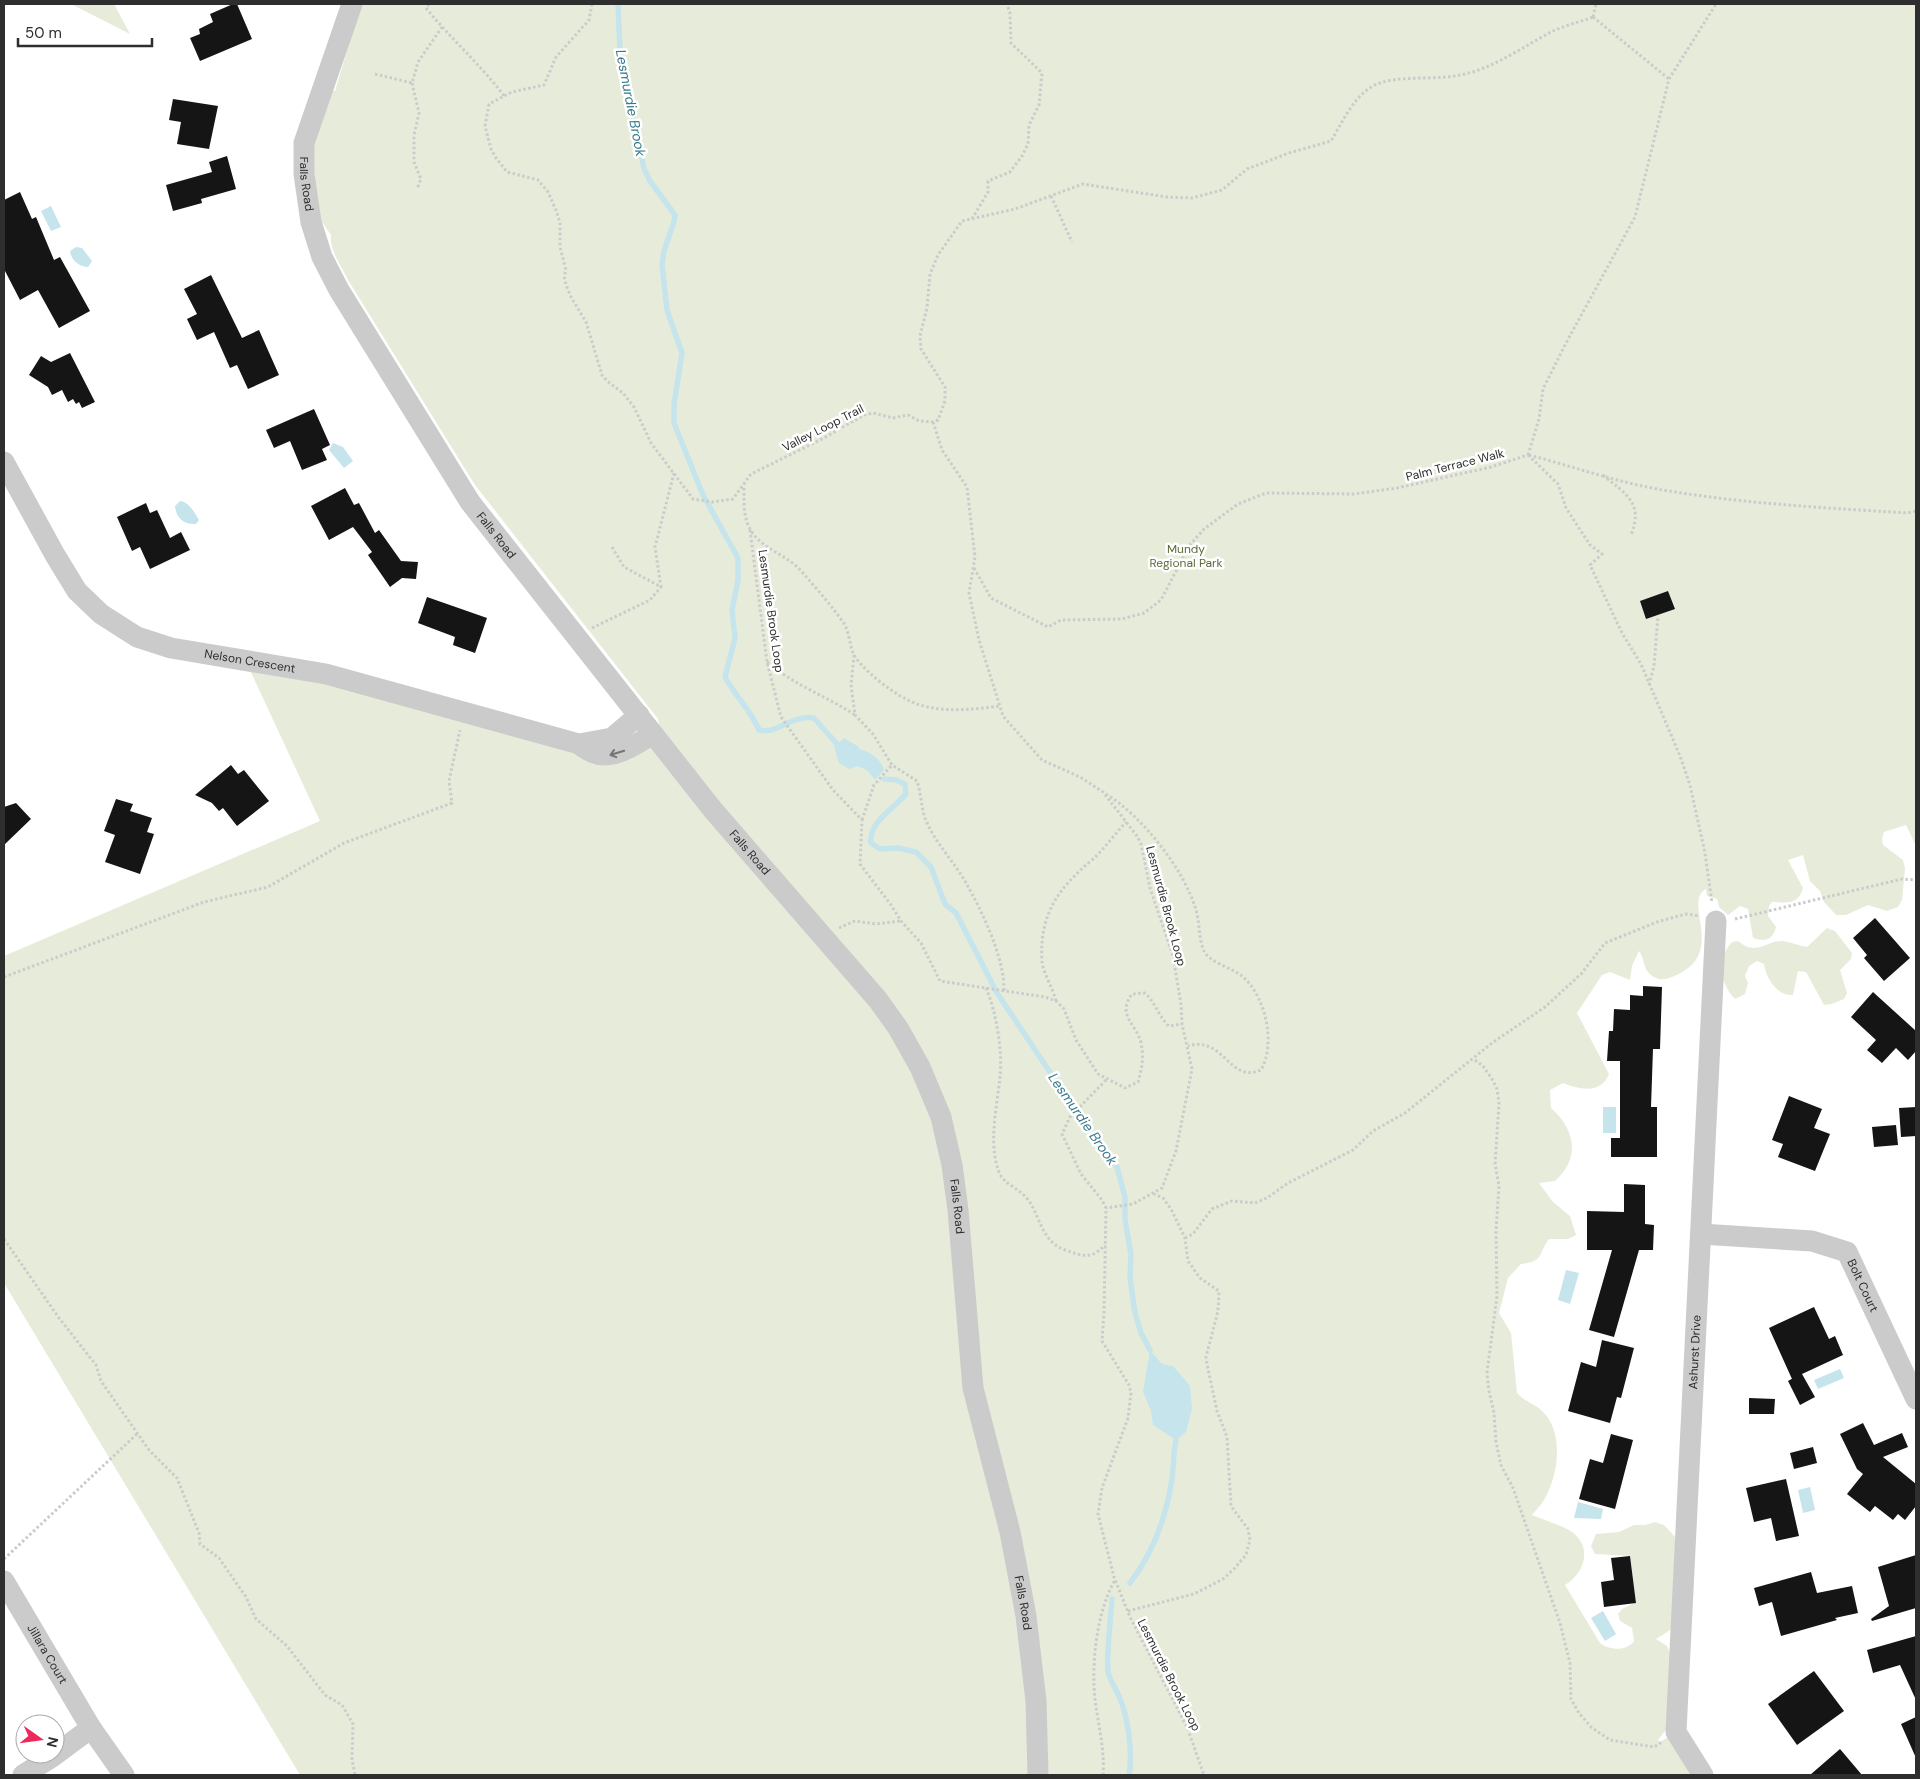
<svg xmlns="http://www.w3.org/2000/svg" width="1920" height="1779" viewBox="0 0 1920 1779" font-family="'DM Sans',sans-serif">
<rect width="100%" height="100%" fill="#fff"/>
<!-- green -->
<path fill="#e7ecda" d="M71,4H114L130,34Z
M361,4H1916V846L1906,825L1884,832L1882,839L1883,845L1903,860L1905,868L1902,900L1898,907L1887,911L1868,905L1846,915H1836L1824,902L1820,891L1810,881L1803,855L1788,860L1803,888C1798,906 1787,902 1772,902L1769,906L1768,916L1776,927C1773,940 1765,942 1753,938L1748,909L1740,906L1728,915L1719,907L1717,899L1707,896L1706,889C1681,903 1731,957 1669,978C1662,981 1654,979 1648,972C1643,966 1644,957 1639,951L1632,966L1630,980L1610,972L1602,975L1577,1013L1609,1074C1601,1094 1580,1090 1563,1083L1550,1090L1551,1108C1575,1129 1581,1158 1555,1181L1539,1183L1553,1202L1570,1216L1576,1235L1568,1239H1549C1537,1255 1545,1261 1521,1264L1508,1278L1499,1313L1511,1333L1517,1393C1525,1402 1537,1404 1545,1414C1564,1436 1558,1476 1544,1500C1541,1505 1536,1510 1532,1515C1544,1520 1558,1524 1569,1530C1594,1545 1585,1573 1565,1585L1600,1643C1609,1650 1626,1652 1634,1641L1632,1628L1620,1621L1618,1614L1622,1609L1636,1602L1630,1556L1595,1554L1591,1546L1596,1534L1619,1532L1634,1525H1645L1655,1522L1664,1525L1677,1539L1675,1627L1656,1639L1667,1646L1671,1655L1668,1727L1658,1740L1660,1742L1676,1732L1703,1775H300L4,1283V956L320,821L249,668L304,677L593,756L659,725L658,719L475,485L348,280C342,267 329,250 331,235L320,219L314,186L313,144L329,90L335,91Z
M1827,928L1835,931L1852,953L1851,959L1840,970L1847,993L1844,999L1832,1004L1824,1005L1806,972L1798,971L1793,995C1777,996 1766,978 1764,964L1757,961L1749,966L1745,976L1748,983L1745,994L1735,999C1720,984 1716,959 1732,942L1738,941C1757,957 1766,940 1783,941C1791,942 1799,946 1807,947Z"/>
<!-- water -->
<path fill="#c6e4ec" d="M51,206L61,227L51,231L41,211Z
M76,247L82,248L92,261L88,267C79,267 71,260 70,251Z
M333,443L343,447L353,461L344,468L329,450Z
M180,501C189,502 194,512 199,520L196,524C184,525 176,518 175,506Z
M844,738L859,747V749C872,753 879,757 884,770L875,780L868,771L858,766L849,769L839,763L834,747Z
M1603,1107H1616V1133H1603Z
M1566,1270L1579,1273L1570,1304L1558,1300Z
M1150,1350L1162,1364L1173,1366L1190,1386L1192,1409L1186,1432L1176,1440L1153,1425L1151,1411L1143,1392Z
M1840,1369L1844,1378L1818,1389L1814,1380Z
M1810,1487L1815,1510L1803,1513L1798,1490Z
M1578,1502L1603,1509L1601,1519L1574,1518Z
M1603,1611L1616,1634L1605,1641L1591,1618Z"/>
<g fill="none" stroke-linecap="round" stroke-linejoin="round">
<!-- stream -->
<path stroke="#c6e4ec" stroke-width="5.5" d="M618,4L620,51L644,169L650,181L675,215L674,222L664,251L662,265L667,310L682,353L674,404V423L703,495L738,558V580L732,610L735,638L725,677C735,696 751,710 759,730C777,735 792,714 814,718L837,744
M884,779L896,780L905,784L906,794C895,808 868,822 871,843L880,849L898,848L916,852L931,867L945,904L956,913L994,987
M995,990L1096,1141L1117,1167L1125,1197V1220L1131,1254L1130,1278L1135,1313L1141,1333L1150,1350
M1130,1583C1154,1552 1166,1518 1172,1479C1174,1465 1173,1453 1176,1440
M1112,1599C1111,1617 1106,1656 1108,1672C1110,1681 1115,1687 1119,1696C1128,1717 1133,1753 1129,1775"/>
</g>
<!-- building -->
<path fill="#151515" d="M233,4H237L252,39L200,61L190,38L200,34L199,29L213,22L210,14Z
M173,99L218,106L209,149L177,144L181,122L169,120Z
M227,156L236,189L201,199L202,203L173,211L166,185L212,172L209,162Z
M20,192L32,219L36,217L54,260L60,257L90,311L59,328L38,290L20,300L4,269V200Z
M211,275L242,338L259,330L279,375L248,389L237,365L230,368L214,332L197,340L187,319L197,314L184,289Z
M70,353L95,402L82,408L79,402L76,404L73,399L68,402L62,390L52,395L48,387L29,375L41,356L51,362Z
M314,409L330,445L322,449L327,460L302,470L290,441L274,448L266,430Z
M345,488L354,505L359,503L375,533L379,530L401,561L418,562L416,579L402,578L390,587L368,555L372,552L353,527L329,540L311,506Z
M146,503L150,513L157,510L170,538L181,532L190,550L150,569L140,547L132,551L117,517Z
M1668,591L1675,609L1646,619L1640,601Z
M427,597L487,618L475,653L453,645L455,637L418,623Z
M231,765L238,774L244,770L269,801L237,826L223,808L219,811L212,803L195,795Z
M116,799L133,804L130,811L152,818L147,832L154,834L140,874L105,862L115,835L104,831Z
M16,803L31,819L4,845V807Z
M1875,918L1910,958L1884,981L1864,958L1867,955L1853,938Z
M1643,986L1662,987L1660,1049H1653L1651,1107H1657V1157H1611V1138H1620V1061H1607L1609,1031H1613L1614,1009L1630,1010V995L1643,996Z
M1873,992L1916,1031V1051L1908,1060L1896,1048L1882,1063L1867,1050L1876,1040L1851,1017Z
M1789,1096L1822,1109L1814,1128L1830,1134L1815,1171L1778,1157L1783,1144L1772,1140Z
M1916,1107V1136L1901,1137L1899,1108Z
M1896,1125L1898,1145L1874,1147L1872,1127Z
M1624,1184L1645,1185V1224L1654,1225L1653,1250H1639L1614,1337L1589,1330L1612,1250H1587V1211L1624,1212Z
M1814,1307L1829,1339L1835,1336L1843,1355L1802,1374L1815,1397L1800,1405L1788,1381L1795,1377L1792,1379L1769,1328Z
M1602,1340L1634,1348L1621,1398L1617,1397L1610,1423L1568,1411L1581,1362L1596,1367Z
M1749,1398L1775,1399L1774,1414H1749Z
M1863,1423L1874,1445L1902,1433L1908,1447L1883,1457L1916,1484V1506L1905,1520L1898,1514L1893,1520L1875,1506L1870,1512L1847,1494L1863,1474L1857,1469L1840,1434Z
M1611,1434L1633,1440L1615,1509L1579,1499L1590,1459L1603,1463Z
M1813,1447L1817,1463L1794,1469L1790,1453Z
M1786,1479L1799,1536L1776,1541L1771,1518L1754,1522L1746,1488Z
M1916,1555V1608L1872,1621L1871,1619L1889,1606L1878,1567Z
M1630,1556L1636,1603L1604,1607L1601,1582L1614,1580L1611,1558Z
M1811,1572L1817,1593L1852,1586L1858,1613L1835,1618L1837,1620L1781,1636L1772,1602L1759,1606L1754,1588Z
M1916,1636V1700L1900,1665L1873,1673L1867,1650Z
M1814,1671L1844,1711L1797,1745L1768,1704Z
M1916,1717V1758L1901,1724Z
M1840,1749L1862,1775H1810Z"/>
<g fill="none" stroke-linecap="round" stroke-linejoin="round">
<!-- path -->
<path stroke="#cbcbcb" stroke-width="3" stroke-dasharray="2.5 2.5" stroke-linecap="butt" d="M429,4L426,8C451,39 481,65 505,97
M592,4L589,20L556,57L544,85L512,92L489,104L485,126L491,149L496,158L507,172L538,180L548,192L556,210L560,223V247L566,270L564,276L566,285L571,297L586,322L602,375L607,381L623,393L634,407L651,443L693,499L712,502L733,499L751,474L822,439L864,415L873,413L893,418L908,415L919,421L933,422L938,420L945,401V387L921,349L920,336L927,308L930,274L938,255L962,221L1015,209L1083,184L1167,197L1192,198L1222,190L1247,169L1289,153L1331,141C1342,123 1353,97 1373,86C1395,74 1434,81 1460,75C1493,69 1524,46 1553,31C1566,25 1580,22 1593,17
M1593,17L1669,79
M1593,17L1596,4
M375,74L412,83L418,62L442,27
M412,83L419,113L414,135V162L421,179L417,189
M1051,196L1072,242
M972,219L988,192V181L1010,172L1022,156L1028,144L1029,125L1039,105L1042,73L1011,43L1010,13L1007,4
M933,422L942,450L967,487L975,557L969,593L979,640L1003,716L1042,760L1080,777L1103,792L1137,836L1141,844L1150,888L1173,956L1181,1004L1182,1024L1192,1069L1176,1151L1162,1188L1133,1204L1106,1208
M1528,455L1558,484L1566,508L1590,545L1602,554L1590,565L1622,633L1641,664L1680,756L1690,785L1705,853L1712,903
M1528,455L1539,419L1543,389L1566,343L1635,217L1669,79L1716,4
M1529,455C1575,467 1622,484 1669,491C1748,504 1828,508 1907,513L1916,511
M1603,475C1625,494 1644,502 1631,535
M744,488C744,502 743,516 750,529C762,550 787,554 802,572C816,588 831,605 843,622C850,632 849,645 854,655C863,670 890,691 906,699C933,714 970,710 1000,706
M750,530L767,662L781,717L833,790L862,820L860,864L891,905L901,921L921,943L940,981L1045,997L1056,1001L1064,1009L1076,1040L1098,1074L1125,1088L1138,1082C1142,1069 1144,1057 1141,1043C1137,1024 1116,1016 1132,994L1145,993C1156,1003 1158,1016 1169,1026L1182,1024
M612,547L624,567L661,587L655,547L674,473
M974,568L991,598L1048,627L1061,620L1122,619L1144,613L1161,600L1189,546L1204,529L1238,504L1266,493L1354,494L1397,488L1491,467L1528,455
M592,628L650,600L661,587
M854,655L851,685L855,715L873,734L892,765L917,781C921,793 921,806 925,818C934,842 954,861 966,883C982,911 1005,959 1004,991
M767,662C794,685 826,696 855,715
M1649,685L1654,666L1658,616
M1106,794C1142,816 1184,869 1196,910C1200,923 1198,937 1204,951C1209,962 1232,968 1242,976C1266,996 1276,1044 1261,1070C1229,1084 1224,1035 1188,1046
M862,820L874,785L892,765
M1735,919L1902,879L1916,880
M839,928L855,921L876,924L900,921
M4,977L204,902L268,887L344,843L452,803L449,781L460,730
M986,988C996,1011 1003,1052 1000,1077C997,1107 988,1143 999,1172C1004,1186 1023,1188 1032,1206C1041,1223 1045,1243 1065,1250C1083,1256 1091,1260 1105,1245
M1056,1001C1053,988 1043,973 1042,961C1039,913 1059,888 1093,859C1105,848 1115,834 1126,822
M1475,1060L1483,1066L1492,1079L1497,1089L1499,1103L1495,1164L1499,1186L1496,1231L1497,1296L1487,1373L1489,1391L1494,1413L1496,1442L1501,1465L1513,1488L1560,1623L1570,1663L1571,1699L1579,1713L1591,1727L1610,1740L1654,1747L1662,1742
M1106,1080L1070,1117L1062,1134L1081,1174L1102,1200L1106,1208L1104,1313L1102,1341L1129,1385L1131,1393L1128,1418L1102,1488L1098,1514L1114,1577L1130,1617L1187,1727L1204,1775
M1185,1238L1193,1234L1212,1209L1232,1201L1255,1203L1267,1198L1288,1183L1353,1150L1373,1131L1405,1113L1492,1043L1545,1007L1581,974L1605,943L1657,922L1686,914L1700,916
M4,1239L59,1318L96,1365L101,1381L149,1450L177,1478L199,1533L200,1544L219,1558L246,1597L256,1619L287,1646L325,1695L342,1705L353,1724L352,1759L355,1775
M4,1559L138,1433
M1128,1611L1194,1594L1223,1579L1234,1569L1246,1555L1250,1540L1248,1529L1231,1506L1227,1437L1217,1411L1207,1364L1206,1357L1218,1311L1219,1291L1200,1278L1188,1261L1185,1238L1171,1209L1163,1198L1154,1194
M1103,1775C1105,1750 1098,1724 1095,1699C1091,1663 1097,1611 1115,1580"/>
<!-- minor -->
<g stroke="#cbcbcb" stroke-width="21">
<path id="s1" d="M352,4L304,143V174L311,222L322,257L339,290L470,502L713,810L878,1000L898,1028L920,1067L941,1117L952,1165L958,1210L973,1388L1010,1532L1026,1616L1036,1701L1038,1775"/>
<path id="s2" d="M4,462L55,555L77,591L101,614L137,637L171,648L326,674L579,744L612,738L639,715"/>
<path d="M579,744C605,767 628,749 653,734"/>
<path id="s3" d="M1701,1234L1812,1241L1847,1252L1916,1399"/>
<path id="s4" d="M4,1581L91,1728"/>
<path d="M23,1775L52,1757L91,1728L124,1775"/>
<path id="s5" d="M1703,1775L1676,1732L1716,921"/>
</g>
</g>
<!-- one-way arrows -->
<defs><path id="oneway-shaft" d="M-6 0H5M1.5-3L5.5 0L1.5 3" fill="none" stroke-width="1.6" stroke-linecap="round" stroke-linejoin="round" transform="scale(1.25)"/></defs>
<use stroke="#757575" href="#oneway-shaft" transform="translate(617 753) rotate(163)"/>
<g text-anchor="middle" dominant-baseline="central" stroke-width="5" stroke-linejoin="round" paint-order="stroke">
<!-- street labels -->
<g font-size="12" fill="#2e2e2e" stroke="#fff">
<text stroke="none"><textPath href="#s1" startOffset="188">Falls Road</textPath></text>
<text transform="translate(823 428) rotate(-27)">Valley Loop Trail</text>
<text transform="translate(1455 465) rotate(-14)">Palm Terrace Walk</text>
<text stroke="none"><textPath href="#s1" startOffset="592">Falls Road</textPath></text>
<text transform="translate(771 611) rotate(82)">Lesmurdie Brook Loop</text>
<text stroke="none"><textPath href="#s2" startOffset="340">Nelson Crescent</textPath></text>
<text stroke="none"><textPath href="#s1" startOffset="998">Falls Road</textPath></text>
<text transform="translate(1166 906) rotate(75)">Lesmurdie Brook Loop</text>
<text stroke="none"><textPath href="#s1" startOffset="1418">Falls Road</textPath></text>
<text stroke="none"><textPath href="#s3" startOffset="185">Bolt Court</textPath></text>
<text stroke="none"><textPath href="#s5" startOffset="431">Ashurst Drive</textPath></text>
<text stroke="none"><textPath href="#s1" startOffset="1821">Falls Road</textPath></text>
<text stroke="none"><textPath href="#s4" startOffset="85">Jillara Court</textPath></text>
<text transform="translate(1169 1675) rotate(63)">Lesmurdie Brook Loop</text>
</g>
<!-- park labels -->
<g font-size="12" fill="#596b39" stroke="#fff">
<text x="1186" y="549">Mundy<tspan x="1186" dy="14">Regional Park</tspan></text>
</g>
<!-- water labels -->
<g font-size="14" font-style="italic" fill="#377a8c" stroke="#fff">
<text transform="translate(631 103) rotate(79)">Lesmurdie Brook</text>
<text transform="translate(1083 1119) rotate(55)">Lesmurdie Brook</text>
</g>
</g>
<!-- border -->
<rect width="1920" height="1779" fill="none" stroke="#2e2e2e" stroke-width="10"/>
<!-- north arrow -->
<g transform="translate(40 1739) rotate(104)"><circle r="24" fill="#ffffff" stroke="#ababab"/>
<path d="M0-4L9 19L0 12L-9 19Z" fill="#eb295a"/>
<text y="-8" font-size="14" font-weight="bold" text-anchor="middle" fill="#2e2e2e">N</text>
</g>
<!-- scale -->
<path d="M18 38v8h134v-8" fill="none" stroke="#2e2e2e" stroke-width="2.5"/>
<text x="25" y="38" font-size="15" fill="#2e2e2e" stroke="#ffffff" stroke-width="4" paint-order="stroke">50 m</text>
</svg>
